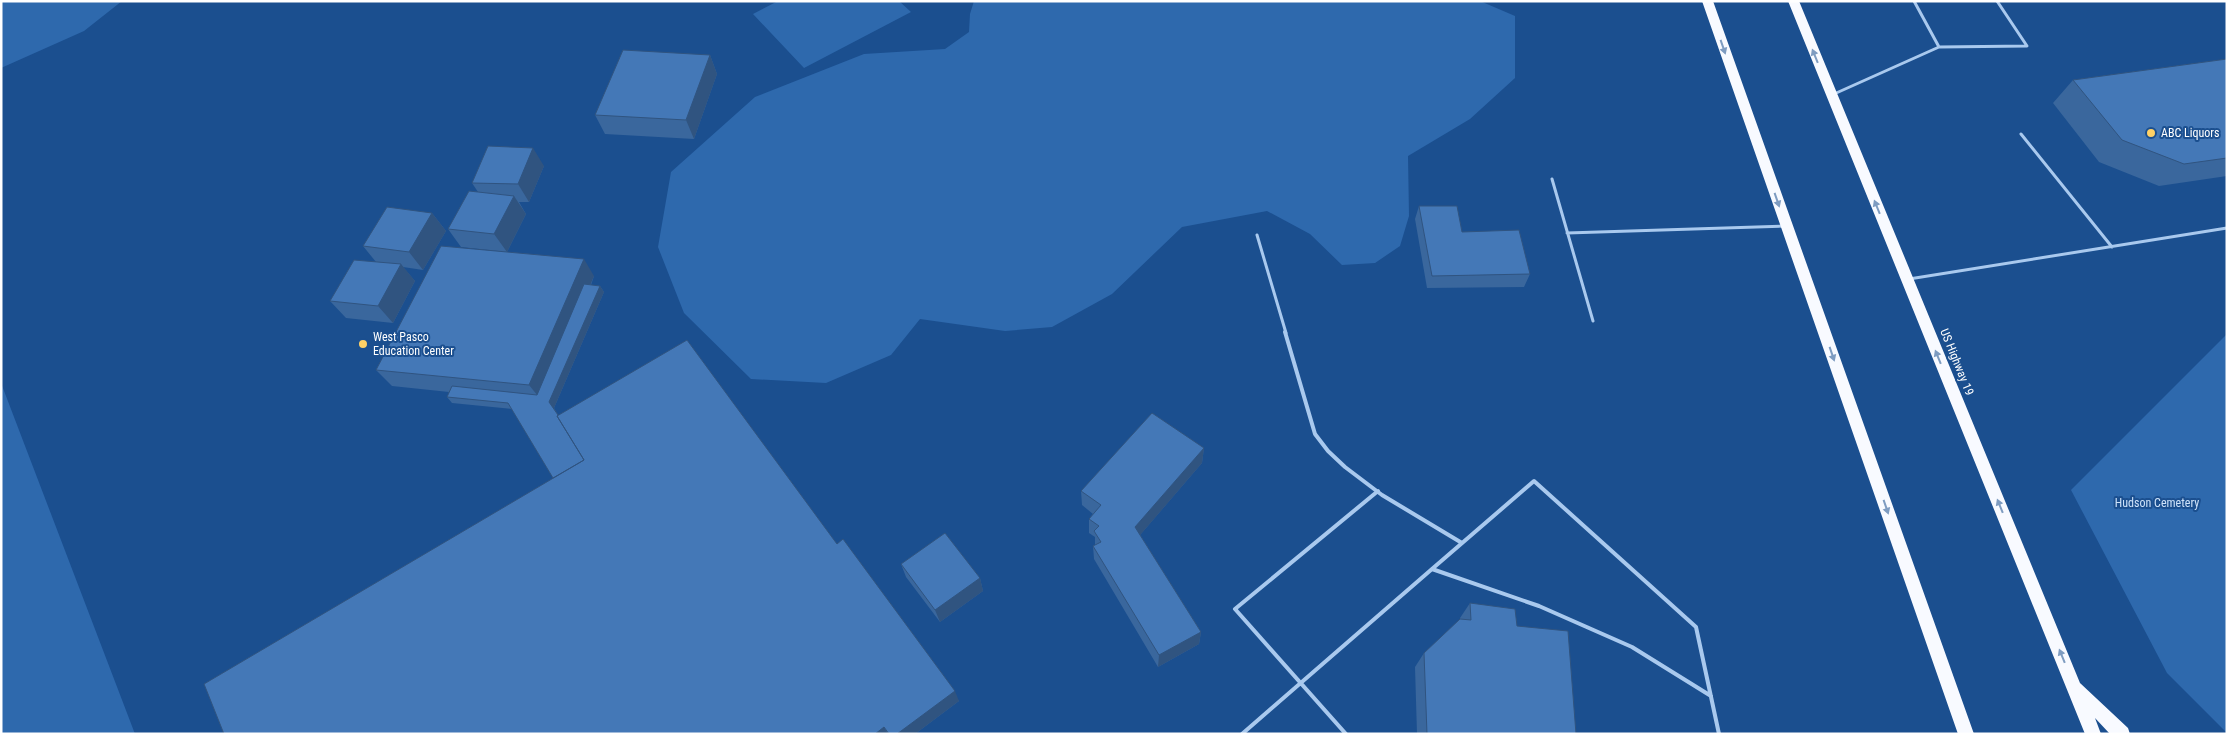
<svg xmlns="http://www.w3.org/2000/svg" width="2228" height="735" viewBox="0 0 2228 735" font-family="'Roboto Condensed',sans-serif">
<rect width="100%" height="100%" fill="#1b4f8f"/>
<!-- green -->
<path fill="#2e69ad" d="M1,1H122L84,31L1,68Z
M778,1H899L911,12L804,68L753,14Z
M974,1H1480L1515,16V78L1470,119L1408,156L1409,216L1400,246L1375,263L1342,265L1310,234L1267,211L1182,227L1112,294L1052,327L1005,331L920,319L891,355L826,383L751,379L684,313L658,247L671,172L755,97L864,54L945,49L969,32L970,14Z
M2227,334V733L2167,673L2071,490Z
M1,383L135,734H1Z"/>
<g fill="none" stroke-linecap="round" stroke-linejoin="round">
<!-- service-far1 -->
<path stroke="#a9c9ee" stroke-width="3" d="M1939,47L2027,46L1997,1
M1834,94L1939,47L1914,1
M2021,134L2112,247
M1552,179L1593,321
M1567,233L1785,226
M1257,235L1286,333
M1909,279L2227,228"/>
<!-- service -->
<path stroke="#a9c9ee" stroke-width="4" d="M1285,332L1315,434L1328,451L1345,467L1382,495L1462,543
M1432,569L1534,481L1696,627L1719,734
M1242,734L1432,569L1539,606L1632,647L1711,696
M1346,734L1235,609L1378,491"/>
<!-- trunk -->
<path fill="#f8faff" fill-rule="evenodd" d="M1702,1H1713L1974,734H1958Z
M1788,1H1799L2080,683L2128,728L2130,734H2110L2095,718L2101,734H2085Z"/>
</g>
<!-- wall -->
<path fill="#3a679d" d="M1921,1H1954L1922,2Z
M710,55L717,74L694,139L605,134L595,115Z
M2227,59V176L2159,186L2099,162L2053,103L2073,80Z
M544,166L529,202H519L526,214L507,252L461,247L448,229L478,192L472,183Z
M1419,206L1462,232L1530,274L1524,287L1427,288L1415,219Z
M432,213L446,231L423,270L403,267L415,281L393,323L346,318L330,301L376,262L363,246Z
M594,276L591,285L600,286L604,292L554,408L558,415L837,544L959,701L915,734H224L553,478L512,409L452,403L447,397L449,392L392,386L376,370Z
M1204,448L1202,463L1140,535L1201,632L1199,644L1158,667L1094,559L1093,546L1095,545V537L1089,533V519L1093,514L1082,505L1081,491Z
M901,564L980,578L983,591L940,622L906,577Z
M1470,603L1517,626L1576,734H1417L1415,667L1424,653L1460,620V618Z"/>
<!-- shaded-wall -->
<path fill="#305480" d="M710,55L717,74L694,139L686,120Z
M533,148L544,166L529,202L518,184Z
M514,196L526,214L507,252L494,234Z
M432,213L446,231L423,270L409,252Z
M584,259L594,276L542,401L529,385Z
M401,264L415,281L393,323L378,306Z
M600,286L604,292L554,408L595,475L549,402Z
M1204,448L1202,463L1135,541V527Z
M980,578L983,591L940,622L935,610Z
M1201,632L1199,644L1158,667L1159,655Z
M955,691L959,701L915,734H897Z
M884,727L888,734H875Z"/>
<!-- building -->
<path fill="#4478b7" stroke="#305480" d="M623,50L710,55L686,120L595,115Z
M2227,59V158L2184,164L2122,140L2073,80Z
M488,146L533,148L518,184L472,183Z
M469,191L514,196L494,234L448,229Z
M1419,206H1457L1462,232L1519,230L1530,274L1432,276Z
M387,207L432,213L409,252L363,246Z
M441,246L584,259L529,385L376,370Z
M354,260L401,264L378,306L330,301Z
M584,284L600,286L549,402L558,415L557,416L584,460L553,478L508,403L447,397L452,386L537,395Z
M687,340L837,544L843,539L955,691L897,734H889L884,727L875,734H224L204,684L584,460L557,416Z
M1152,413L1204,448L1135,527L1201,632L1159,655L1093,546L1101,542L1094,531L1099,526L1089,519L1101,505L1081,491Z
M945,533L980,578L935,610L901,564Z
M1470,603L1515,609L1517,626L1568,631L1576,734H1427L1424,653L1460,619L1471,620Z"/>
<!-- one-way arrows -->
<defs><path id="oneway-solid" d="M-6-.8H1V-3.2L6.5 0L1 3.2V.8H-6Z" transform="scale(1.25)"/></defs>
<g fill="#7e9cc1">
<use href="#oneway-solid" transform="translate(1723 47) rotate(71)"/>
<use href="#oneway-solid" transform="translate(1815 56) rotate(-112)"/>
<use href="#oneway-solid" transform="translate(1777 200) rotate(71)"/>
<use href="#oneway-solid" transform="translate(1877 207) rotate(-112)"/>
<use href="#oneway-solid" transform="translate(1832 354) rotate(71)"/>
<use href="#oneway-solid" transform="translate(1938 357) rotate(-112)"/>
<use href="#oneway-solid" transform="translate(2000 506) rotate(-112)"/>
<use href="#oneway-solid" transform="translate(1886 507) rotate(71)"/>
<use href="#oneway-solid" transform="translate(2062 656) rotate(-112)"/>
</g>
<!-- markers -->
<g fill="#ffd166" stroke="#1b4f8f" stroke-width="2">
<circle cx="2151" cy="133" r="5"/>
<circle cx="363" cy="344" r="5"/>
</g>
<g text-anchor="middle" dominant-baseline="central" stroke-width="4" stroke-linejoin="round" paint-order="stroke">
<!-- poi labels -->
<g font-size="12" fill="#fff" stroke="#1b4f8f" text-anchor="start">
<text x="2161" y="133">ABC Liquors</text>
<text x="373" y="337">West Pasco<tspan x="373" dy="14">Education Center</tspan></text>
</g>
<!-- street labels -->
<g font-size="12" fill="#fff" stroke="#1b4f8f">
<text transform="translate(1957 362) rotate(68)">US Highway 19</text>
</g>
<!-- park labels -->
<g font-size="12" fill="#cfe3fa" stroke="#1b4f8f">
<text x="2157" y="503">Hudson Cemetery</text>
</g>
</g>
<!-- border -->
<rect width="2228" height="735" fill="none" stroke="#ffffff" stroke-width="5"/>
</svg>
